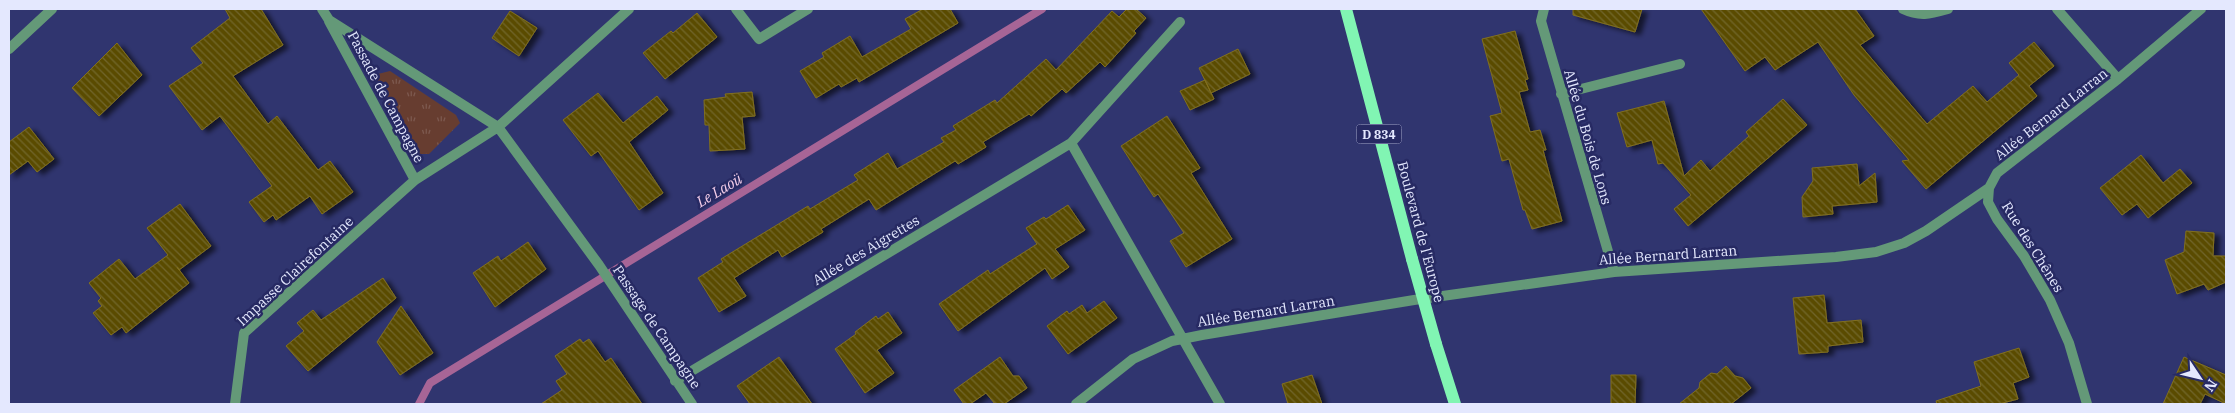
<svg xmlns="http://www.w3.org/2000/svg" width="2235" height="413" viewBox="0 0 2235 413" font-family="'IBM Plex Serif',serif">
<defs>
<pattern id="grass-tufts" width="24" height="20" patternUnits="userSpaceOnUse" patternTransform="scale(1.25)"><rect width="24" height="20" fill="#673d30"/><path d="M3 7l-1-3M5 7V3M7 7l1-3M15 17l-1-3M17 17v-4M19 17l1-3" fill="none" stroke="#7d594f"/></pattern>
<pattern id="building-back-hatch" width="6" height="6" patternUnits="userSpaceOnUse" patternTransform="scale(1.25)"><rect width="6" height="6" fill="#5a4c03"/><path d="M-1 5l2 2M0 0l6 6M5-1l2 2" fill="none" stroke="#726629"/></pattern>
<filter id="shadow"><feDropShadow dx="5.5" dy="3" stdDeviation="2.5" flood-color="#0009"/></filter>
</defs>
<rect width="100%" height="100%" fill="#30356f"/>
<!-- grass -->
<path fill="url(#grass-tufts)" d="M390,71L456,115L460,123L429,154H414L376,84L378,74Z"/>
<g fill="none" stroke-linecap="round" stroke-linejoin="round">
<!-- stream -->
<path stroke="#a76596" stroke-width="8" d="M419,404L430,383L1042,9"/>
</g>
<!-- building -->
<path fill="url(#building-back-hatch)" stroke="#816f1f" filter="url(#shadow)" d="M225,9H261L283,45L233,76L268,124L277,116L318,170L330,161L353,192L322,214L310,196L276,220L273,215L264,222L249,202L272,186L220,116L202,130L169,86L203,63L191,48L230,18Z
M923,9H950L958,23L859,82L857,78L841,87L839,84L816,98L800,71L824,57L822,53L850,36L862,57L911,29L905,19Z
M1127,9H1136L1146,18L1134,31L1136,33L1105,67L1100,62L1066,93L1062,89L1031,116L1029,114L983,142L986,147L958,164L955,161L876,210L869,199L821,229L823,232L782,257L778,250L734,278L746,296L719,312L698,278L723,262L721,259L808,206L810,209L858,180L854,175L888,153L897,169L944,142L941,138L956,130L953,126L995,100L997,103L1046,59L1056,70L1112,11L1119,17Z
M1573,9H1642L1635,32L1573,15Z
M1701,9H1855L1874,36L1860,45L1927,124L1973,86L1987,102L2019,75L2009,63L2034,42L2054,66L2029,86L2037,96L1926,189L1902,161L1909,160L1854,95L1818,42L1775,70L1765,57L1745,71Z
M510,11L537,28L519,56L492,38Z
M697,13L717,37L665,79L643,53L671,31L673,33Z
M1515,31L1528,79L1525,80L1528,90L1519,92L1530,132L1540,130L1546,150H1543L1562,221L1532,229L1525,210H1523L1509,159L1502,161L1490,116L1502,113L1482,39Z
M117,43L142,75L99,116L72,88Z
M1238,49L1250,74L1211,93L1199,68Z
M1205,80L1214,99L1190,110L1180,91Z
M752,92L755,116L742,117L745,149L710,151L709,125H705L704,100L726,97L725,94Z
M598,93L623,123L657,96L668,110L629,142L663,193L639,210L598,151L591,156L563,120Z
M1783,99L1807,125L1688,226L1674,209L1691,195L1663,163L1658,164L1652,140L1627,147L1617,113L1664,101L1684,176L1701,160L1710,171L1749,136L1746,132Z
M1167,116L1200,168L1191,173L1232,239L1186,267L1170,241L1184,233L1158,194L1154,197L1121,146Z
M29,127L54,159L37,172L28,161L9,175V142Z
M2141,155L2163,183L2180,169L2192,183L2148,218L2137,204L2122,215L2100,188Z
M1857,164L1859,186L1875,173L1877,202L1832,206L1833,214L1803,217L1802,197L1813,181L1812,168Z
M180,204L211,246L179,270L177,267L189,283L126,333L122,327L111,335L93,313L102,306L98,301L101,298L89,283L119,259L135,279L168,255L147,228Z
M1068,205L1085,230L1055,249L1069,267L1052,279L1045,268L958,331L939,304L988,270L990,274L1037,244L1026,228L1044,217L1046,219Z
M2186,231L2214,233L2213,256H2226V282L2208,290L2204,284L2177,294L2165,260L2184,252Z
M528,242L546,269L495,307L473,273L498,256L501,261Z
M383,278L396,298L308,371L286,346L304,331L297,323L313,310L321,320Z
M1824,295L1827,323L1861,320L1863,342L1828,346V352L1799,354L1793,298Z
M1104,301L1117,318L1068,354L1047,326L1067,311L1069,314L1082,305L1087,313Z
M401,306L433,353L400,375L377,342Z
M888,312L902,333L877,350L894,373L865,393L835,349L856,334L855,332L876,316L878,319Z
M580,339L583,343L589,339L605,362L611,358L642,404H541L562,390L556,381L567,374L555,356Z
M2019,348L2029,377L2013,383L2018,399L1999,404H1937L1936,401L1981,386L1974,362Z
M779,357L812,404H750L737,386Z
M1000,357L1013,376H1019L1027,388L1004,404H995L986,393L970,404H964L954,390Z
M2184,357L2226,375V404L2205,394L2200,404H2163Z
M1726,366L1735,376L1743,378L1751,388L1731,404H1679L1699,388L1700,382L1711,373L1717,374Z
M1312,375L1322,404H1288L1282,384Z
M1611,375H1636L1635,404H1611Z"/>
<g fill="none" stroke-linecap="round" stroke-linejoin="round">
<!-- minor -->
<path stroke="#649978" stroke-width="10" d="M322,9L329,20L498,127L599,265L692,404
M736,9L759,39L808,9
M1544,9L1541,21L1614,272
M1903,9C1920,17 1930,14 1948,9
M2057,9L2118,79
M329,21L415,180L498,127L629,9
M9,49L52,9
M1561,94L1680,64
M1071,143L1220,404
M1989,188L1988,202L1997,219L2024,256L2050,300L2069,343L2087,404
M675,381L1071,143L1180,22
M235,404L244,333L415,180
M1076,404L1133,359L1172,341L1202,335L1414,300L1614,272L1836,257L1876,252L1904,243L1926,231L1989,188L1997,173L2118,79L2201,9"/>
<!-- primary -->
<path stroke="#81f5b3" stroke-width="12" d="M1346,9L1412,259
M1436,344L1455,404"/>
<!-- primary-bridge -->
<path stroke="#81f5b3" stroke-width="12" d="M1412,259L1436,344"/>
</g>
<g text-anchor="middle" dominant-baseline="central" stroke-width="5" stroke-linejoin="round" paint-order="stroke">
<!-- shield labels -->
<rect fill="#272a63" stroke="#abafd0" stroke-width="1" x="1356.5" y="124.5" width="45" height="19" rx="4"/>
<g font-size="12" font-weight="bold" fill="#e4e8fe">
<text x="1379" y="134">D 834</text>
</g>
<!-- street labels -->
<g font-size="14" fill="#e4e8fe" stroke="#272a63">
<text transform="translate(386 97) rotate(62)">Passade de Campagne</text>
<text transform="translate(2051 114) rotate(-38)">Allée Bernard Larran</text>
<text transform="translate(1588 137) rotate(74)">Allée du Bois de Lons</text>
<text transform="translate(1421 232) rotate(75)">Boulevard de l'Europe</text>
<text transform="translate(2033 247) rotate(58)">Rue des Chênes</text>
<text transform="translate(866 250) rotate(-31)">Allée des Aigrettes</text>
<text transform="translate(1668 255) rotate(-4)">Allée Bernard Larran</text>
<text transform="translate(295 271) rotate(-43)">Impasse Clairefontaine</text>
<text transform="translate(1266 311) rotate(-9)">Allée Bernard Larran</text>
<text transform="translate(657 327) rotate(56)">Passage de Campagne</text>
</g>
<!-- water labels -->
<g font-size="15" font-style="italic" fill="#f5cfea" stroke="#272a63">
<text transform="translate(719 190) rotate(-31)">Le Laoü</text>
</g>
</g>
<!-- border -->
<rect width="2235" height="413" fill="none" stroke="#e4e8fe" stroke-width="20"/>
<!-- north arrow -->
<g transform="translate(2200 378) rotate(125)" stroke="#272a63" stroke-width="4" paint-order="stroke">
<path d="M0-4L9 19L0 12L-9 19Z" fill="#e4e8fe"/>
<text y="-8" font-size="14" font-weight="bold" text-anchor="middle" fill="#e4e8fe">N</text>
</g>
</svg>
